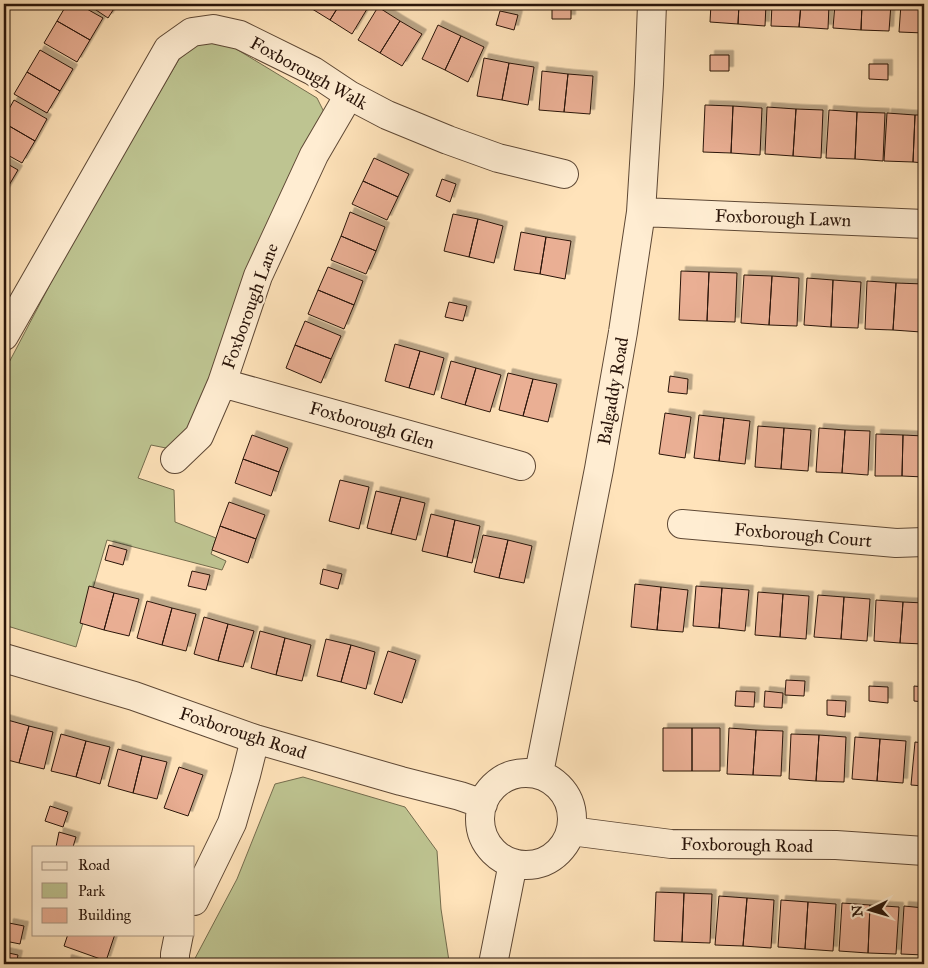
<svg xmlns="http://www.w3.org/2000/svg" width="928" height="968" viewBox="0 0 928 968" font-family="'IM FELL Great Primer',serif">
<defs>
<filter id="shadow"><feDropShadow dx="4.5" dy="-4.5" stdDeviation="0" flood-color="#0004"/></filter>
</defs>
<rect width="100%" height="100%" fill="#ffe3ba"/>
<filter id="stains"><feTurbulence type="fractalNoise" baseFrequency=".004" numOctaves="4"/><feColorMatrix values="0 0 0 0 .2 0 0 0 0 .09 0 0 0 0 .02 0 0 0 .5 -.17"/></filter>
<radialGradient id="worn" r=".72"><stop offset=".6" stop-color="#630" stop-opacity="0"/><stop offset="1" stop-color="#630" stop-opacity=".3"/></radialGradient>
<!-- green -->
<path fill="#bec491" stroke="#746c4d" d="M213,41L233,47L317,98L324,112L187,442L176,450L151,445L138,478L174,490L175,522L216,538L211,554L226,561L222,570L107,540L76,647L4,625V372L66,254L179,59L196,46Z
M303,777L405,807L437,851L441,909L449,961L448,964H192L237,879L275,784Z"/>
<!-- building -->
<path fill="#eaaf94" stroke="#291409" filter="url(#shadow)" d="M67,4H78L103,18L90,40L57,21Z
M87,4H117L108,18Z
M310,4H340L330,20L309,7Z
M340,4H370L352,34L330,20Z
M552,4H571V19H552Z
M711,4H739L738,24L710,22Z
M739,4H766L765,26L738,24Z
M772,4H801L799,27L771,26Z
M801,4H829L828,29L799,27Z
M835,4H862L861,30L833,28Z
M862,4H891L889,31L861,30Z
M901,4H924V33L899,32Z
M378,7L400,21L380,53L358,40Z
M500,11L518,15L514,30L496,25Z
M57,21L90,40L77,62L44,43Z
M400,21L422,34L402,66L380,53Z
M438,25L461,36L445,70L422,59Z
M461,36L484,47L468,82L445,70Z
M40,50L73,69L60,91L27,72Z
M710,55H729V71H710Z
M484,58L509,63L502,100L477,96Z
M509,63L534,67L528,105L502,100Z
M869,64H888V80L869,79Z
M542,71L568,74L564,112L539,110Z
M27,72L60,91L47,113L14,94Z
M568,74L593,76L590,114L564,112Z
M14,100L47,119L35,141L4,123V118Z
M705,105L733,106L731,153L703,152Z
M733,106L762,108L760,155L731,153Z
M767,107L796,109L793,156L765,154Z
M796,109L823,110L821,158L793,156Z
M829,110L857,112L855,159L826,158Z
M857,112L885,113L883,161L855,159Z
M887,113L915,115L913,162L884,161Z
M915,115H924V163L913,162Z
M4,123L35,141L22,163L4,153Z
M374,158L409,174L398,197L363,181Z
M4,162L18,170L5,192H4Z
M442,179L456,184L450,202L436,196Z
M363,181L398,197L387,220L352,204Z
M350,212L385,227L376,251L341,236Z
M453,214L478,219L469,257L444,251Z
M478,219L503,226L494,263L469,257Z
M521,232L546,237L540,274L514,270Z
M341,236L376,251L366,274L331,260Z
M546,237L571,241L565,279L540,274Z
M328,267L363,281L354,305L318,290Z
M681,271L709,272L707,321L679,320Z
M709,272L737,273L735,322L707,321Z
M744,275L772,276L769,325L741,323Z
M772,276L799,278L797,326L769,325Z
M807,278L833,280L831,327L804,325Z
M833,280L861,282L858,328L831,327Z
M867,281L896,283L893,330L865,329Z
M896,283L924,284L921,332L893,330Z
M318,290L354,305L344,329L308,314Z
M449,302L467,306L463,321L445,317Z
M305,321L341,336L331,359L295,345Z
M395,344L420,351L409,388L385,381Z
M295,345L331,359L321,383L286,368Z
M420,351L444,358L434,395L409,388Z
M451,361L476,368L465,405L441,398Z
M476,368L501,375L490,412L465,405Z
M508,373L533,379L523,416L499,410Z
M670,376L688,379L687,394L668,392Z
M533,379L557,384L548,422L523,416Z
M665,413L691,417L685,458L659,454Z
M699,415L724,418L719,461L694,458Z
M724,418L750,421L745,464L719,461Z
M758,426L784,428L781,469L755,467Z
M784,428L811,430L808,471L781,469Z
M819,428L845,430L842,473L816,472Z
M845,430L870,431L868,475L842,473Z
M876,434L903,435L902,476H875Z
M252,435L288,448L279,472L243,459Z
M903,435L924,436V477L902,476Z
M243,459L279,472L271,496L235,483Z
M340,480L369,487L359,529L329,521Z
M376,491L401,497L391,534L367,528Z
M401,497L425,503L416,540L391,534Z
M229,502L265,515L256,539L220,526Z
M431,514L455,520L447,557L422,551Z
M455,520L480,526L472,563L447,557Z
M220,526L256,539L248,563L212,550Z
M483,535L508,540L499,578L474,572Z
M508,540L532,546L524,583L499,578Z
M109,545L127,550L123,565L105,560Z
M323,569L342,574L338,589L320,584Z
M192,571L210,575L206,590L188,586Z
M635,584L661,587L657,630L631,627Z
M89,586L114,593L104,630L80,623Z
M696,586L722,588L719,628L693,626Z
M661,587L688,590L683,632L657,630Z
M722,588L749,590L745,631L719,628Z
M758,592L783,594L780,637L755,635Z
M114,593L139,599L129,636L104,630Z
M783,594L809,596L806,639L780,637Z
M818,595L844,597L841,639L814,637Z
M844,597L870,599L867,641L841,639Z
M876,600L903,602L900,643L874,641Z
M147,601L172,608L162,645L137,638Z
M903,602L924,603V644L900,643Z
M172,608L196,614L186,651L162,645Z
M204,617L228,624L218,661L194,654Z
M228,624L254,631L243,667L218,661Z
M260,631L285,638L276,675L251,668Z
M285,638L311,645L302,681L276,675Z
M326,639L351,645L341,682L317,676Z
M351,645L375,652L366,689L341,682Z
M388,651L416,660L402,703L374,694Z
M786,680L805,681L804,696L785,695Z
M869,686L888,687V703L869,701Z
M914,686L924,687V702L914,701Z
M736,691L755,692L754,707L735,706Z
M765,691L783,693L782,708L764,707Z
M827,700L846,701L845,717L827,715Z
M4,719L29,726L19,763L4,759Z
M29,726L53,732L44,769L19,763Z
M663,728H692V771H663Z
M692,728H720V771H692Z
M729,728L756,730L753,775L727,774Z
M756,730L783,731L781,776L753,775Z
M61,734L86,741L76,777L51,771Z
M791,734L819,735L816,781L789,779Z
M819,735L846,737L844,782L816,781Z
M855,737L880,739L877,781L852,779Z
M880,739L906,741L903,783L877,781Z
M86,741L110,747L100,784L76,777Z
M915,742L924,743V786L911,785Z
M118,749L142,756L133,793L108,786Z
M142,756L167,762L157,799L133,793Z
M179,767L203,775L188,816L164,808Z
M50,806L68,812L63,827L45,821Z
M59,832L76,837L73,847H56Z
M656,892L684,893L682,942L654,941Z
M684,893L712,894L710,943L682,942Z
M719,896L747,898L743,946L715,945Z
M747,898L774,900L771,948L743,946Z
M781,900L808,902L805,949L778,947Z
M808,902L836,904L833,951L805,949Z
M842,903L870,905L868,953L839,951Z
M870,905L899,907L896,954L868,953Z
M904,906L924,908V955L901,954Z
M9,923L24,926L20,944L5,941Z
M68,934H115L106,961L64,946Z
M4,952L18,955L16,964H4Z
M67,959L84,964H66Z"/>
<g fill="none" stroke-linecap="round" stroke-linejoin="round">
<!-- minor casing -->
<g stroke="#5e4835" stroke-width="30">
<path id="minor" d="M641,212L924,224
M4,336L168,49L192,32L213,29L240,35L313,71L349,95L387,115L448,140L498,158L564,174
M222,383L521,466
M175,459L199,436L222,383L258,276L314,155L349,95
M682,524L896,543L924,542
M4,658L134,696L255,739L401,781L460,796L483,804
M539,773L599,469L623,332L641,212L649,84L652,4
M480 819a46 46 0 1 1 92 0a46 46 0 1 1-92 0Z
M571,831L671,844L836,845L924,851
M194,901L232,823L246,775L255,739
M175,964V954L179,934
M493,964L513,863"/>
</g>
<!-- minor -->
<use href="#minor" stroke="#ffedd2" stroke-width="28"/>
</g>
<g text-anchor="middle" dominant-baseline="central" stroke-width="4.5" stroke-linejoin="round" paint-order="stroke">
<!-- street labels -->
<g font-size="18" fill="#291409" stroke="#ffedd2">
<text transform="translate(309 73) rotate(29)">Foxborough Walk</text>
<text transform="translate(783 218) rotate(2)">Foxborough Lawn</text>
<text transform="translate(250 306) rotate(-70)">Foxborough Lane</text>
<text transform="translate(613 391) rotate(-80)">Balgaddy Road</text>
<text transform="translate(372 425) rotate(16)">Foxborough Glen</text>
<text transform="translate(803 535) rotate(5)">Foxborough Court</text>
<text transform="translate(243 733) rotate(18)">Foxborough Road</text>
<text transform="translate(747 845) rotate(1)">Foxborough Road</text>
</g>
</g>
<!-- margin -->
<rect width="928" height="968" fill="none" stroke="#ffe3ba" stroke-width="20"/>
<rect x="5" y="5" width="918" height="958" fill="none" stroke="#291409" stroke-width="2.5"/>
<rect x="10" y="10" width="908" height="948" fill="none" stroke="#291409"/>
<!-- legend -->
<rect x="32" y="846" width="162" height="90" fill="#ffedd2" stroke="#a99682"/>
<rect x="42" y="862" width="25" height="8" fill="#ffedd2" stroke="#a99682"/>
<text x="78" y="870" font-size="15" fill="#291409">Road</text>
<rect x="42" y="883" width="25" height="15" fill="#bec491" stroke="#a99682"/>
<text x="78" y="896" font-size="15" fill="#291409">Park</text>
<rect x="42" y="908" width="25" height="15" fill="#eaaf94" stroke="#a99682"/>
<text x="78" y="920" font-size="15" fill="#291409">Building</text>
<!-- north arrow -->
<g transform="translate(870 910) rotate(265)" stroke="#ffedd2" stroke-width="4" paint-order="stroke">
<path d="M0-4L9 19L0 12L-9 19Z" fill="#291409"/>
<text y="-8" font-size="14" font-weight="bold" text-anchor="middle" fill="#291409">N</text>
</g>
<rect width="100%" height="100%" filter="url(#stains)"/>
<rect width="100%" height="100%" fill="url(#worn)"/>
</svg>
